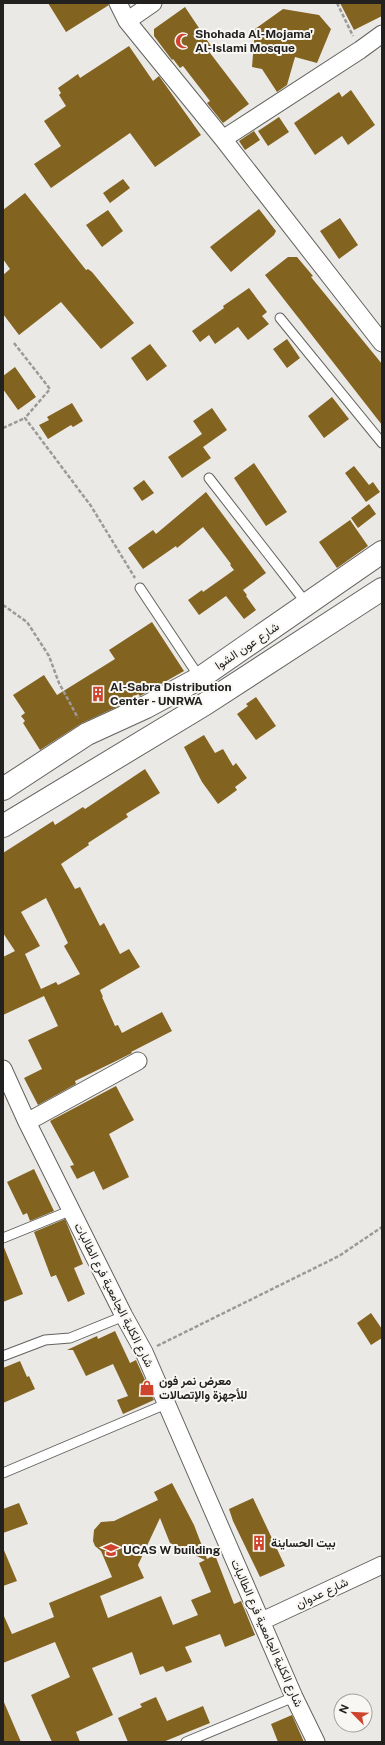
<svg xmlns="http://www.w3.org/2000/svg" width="385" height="1745" viewBox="0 0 385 1745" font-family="'Public Sans',Vazirmatn,sans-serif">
<rect width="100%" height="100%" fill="#ebe9e6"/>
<!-- building -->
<path fill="#836320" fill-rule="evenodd" d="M48,3H108L109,5L66,32Z
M340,3H382V16L354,30Z
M185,7L211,46L207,49L249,104L223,123L207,103L210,101L183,66L180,68L173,59L172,60L154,36V29Z
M283,9L319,15L331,29L317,63L295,57L287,85L277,92L262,69L252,67L255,29Z
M129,46L153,81L159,76L201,135L155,167L130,133L51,188L34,164L61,146L44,121L66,106L59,95L61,93L58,88L78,74L80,78Z
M351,90L375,125L348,145L342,136L315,155L294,123L339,92L342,97Z
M279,117L289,132L268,146L258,131Z
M254,131L260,140L245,150L239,141Z
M123,179L130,188L110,203L103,193Z
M25,193L86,270L88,269L92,272L134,323L101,349L61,302L19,335L3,314V275L10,269L3,259V210Z
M259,209L276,231L274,235L231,272L210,247Z
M108,210L123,231L102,247L86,225Z
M340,218L358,245L339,259L320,231Z
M288,257H297L313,276L311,277L382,364V425L265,275Z
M249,288L267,312L262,316L269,324L248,340L238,327L215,344L209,335L200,342L192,331L224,308L223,306Z
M287,339L300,358L287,368L273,349Z
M150,344L167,366L147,381L131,358Z
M15,367L36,397L18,410L3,389V376Z
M332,397L349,419L324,438L308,416Z
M72,403L83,421L73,427L71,425L48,439L39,425L49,420L47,417Z
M212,408L227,430L203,447L211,458L182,478L168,457L202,434L193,421Z
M254,463L287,512L266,526L234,478Z
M354,466L369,485L373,482L380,492L366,502L345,473Z
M144,480L154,493L142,501L133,488Z
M206,492L266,573L243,590L247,595L246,596L256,610L244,619L226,596L199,615L188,600L202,590L203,592L234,570L230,565L231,564L203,527L177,548L176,546L143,569L128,548L153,530L156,534Z
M369,504L376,514L358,528L351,518Z
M350,520L368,546L337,568L319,542Z
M152,622L184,671L140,696L138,694L119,706L82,723L40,750L23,723L25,721L21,716L25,713L13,695L44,675L57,695L115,659L109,650Z
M256,697L276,726L256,740L237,714L248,706L246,704Z
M204,735L215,753L223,749L233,766L236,763L247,778L235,787L237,790L218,804L202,782L184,747Z
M145,769L160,793L126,814L128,817L88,843L89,845L61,864L75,889L80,887L100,926L104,923L120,954L129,949L140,967L100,990L103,997H102L115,1026L118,1025L122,1033L162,1012L172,1031L131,1052L132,1053L116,1061L75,1081L76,1084L38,1105L24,1078L42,1069L28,1040L58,1026L44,996L3,1015V957L15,951L3,933V853L53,821L55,825L83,807L85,809ZM46,898L68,943L64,946L80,974L58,985L56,982L41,989L25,954L40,946L21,912Z
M116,1086L134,1120L109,1134L129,1177L103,1190L94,1171L77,1179L70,1166L74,1165L50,1121Z
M34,1169L54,1211L30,1221L27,1213L23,1215L7,1182Z
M65,1219L83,1264L74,1268L85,1294L68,1302L56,1275L51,1277L34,1232Z
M3,1245L23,1294L3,1302Z
M371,1313L382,1329V1338L371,1345L357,1323Z
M115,1331L130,1363L136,1360L154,1400L123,1414L117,1400L128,1396L113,1364L86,1376L73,1350H67L97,1336L98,1339Z
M20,1361L27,1377L29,1376L35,1389L3,1403V1368Z
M172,1483L194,1525L207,1559L215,1555L234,1604L241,1601L255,1635L225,1647L220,1634L185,1647L192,1662L166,1672L163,1666L140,1675L132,1652L92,1668L113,1715L76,1732L80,1742H52L31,1695L70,1677L55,1642L3,1663V1614L12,1634L54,1617L49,1603L112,1577L101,1551L95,1546L93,1541L94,1530L101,1522L114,1521L158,1500L154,1492ZM160,1518L170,1543L205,1560L199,1563L211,1592L191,1600L198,1615L173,1625L161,1596L108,1618L100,1596L144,1578L138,1565Z
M253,1498L285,1566L260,1577L233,1521L229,1509Z
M19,1503L28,1524L3,1533V1509Z
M3,1548L17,1581L3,1586Z
M156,1697L167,1721L203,1706L210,1723L163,1742H128L118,1718L142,1707L140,1704Z
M3,1700L21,1742H3Z
M292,1715L304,1742H278L271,1724Z"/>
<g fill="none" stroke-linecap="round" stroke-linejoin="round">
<!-- lane casing -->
<g stroke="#63625f" stroke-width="11">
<path id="lane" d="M280,318L382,443
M209,478L307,604
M140,588L200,678
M3,1238L72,1210
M3,1356L45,1340L70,1338L124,1316
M3,1473L166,1404
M186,1742L294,1697"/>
</g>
<!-- street casing -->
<g stroke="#63625f" stroke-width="19">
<path id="street" d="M118,3L127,21L223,139L382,343
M127,21L153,3
M223,139L360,50L382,34
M3,1069L27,1122L124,1316L144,1352L294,1697L316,1742
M27,1122L138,1061
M262,1621L382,1565"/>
</g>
<!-- secondary casing -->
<g stroke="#63625f" stroke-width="24">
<path id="secondary" d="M3,789L87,734L146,707L200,678L382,552
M3,826L205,704L382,589"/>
</g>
<!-- path -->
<path stroke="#9c9a98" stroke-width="2.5" stroke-dasharray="4 2" stroke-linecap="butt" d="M337,3L353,36
M14,343L50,389L25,418L91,506L135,578
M3,428L25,418
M3,605L27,622L49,656L59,683L78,718
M157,1346L339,1256L382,1227"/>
<!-- lane -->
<use href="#lane" stroke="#fff" stroke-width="9"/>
<!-- street -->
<use href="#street" stroke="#fff" stroke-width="17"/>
<!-- secondary -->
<use href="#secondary" stroke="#fff" stroke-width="22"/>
</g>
<!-- icons -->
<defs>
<g id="mosque-bare" transform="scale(1.2)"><path d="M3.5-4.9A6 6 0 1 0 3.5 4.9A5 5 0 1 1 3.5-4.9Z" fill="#cf442c" stroke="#f9f7f3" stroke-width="2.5" paint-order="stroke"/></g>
<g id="building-bare" transform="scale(1.2)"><path d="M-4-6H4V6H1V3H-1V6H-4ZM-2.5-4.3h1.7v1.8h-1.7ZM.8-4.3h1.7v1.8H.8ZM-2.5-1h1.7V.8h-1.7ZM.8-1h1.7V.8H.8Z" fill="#cf442c" stroke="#f9f7f3" stroke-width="2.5" paint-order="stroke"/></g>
<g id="shop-bare" transform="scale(1.2)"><path d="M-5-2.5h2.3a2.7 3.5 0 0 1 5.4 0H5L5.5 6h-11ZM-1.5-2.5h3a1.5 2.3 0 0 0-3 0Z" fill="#cf442c" stroke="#f9f7f3" stroke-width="2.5" paint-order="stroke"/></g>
<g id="university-bare" transform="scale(1.2)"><path d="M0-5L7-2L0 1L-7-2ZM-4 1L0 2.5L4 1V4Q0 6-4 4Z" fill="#cf442c" stroke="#f9f7f3" stroke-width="2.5" paint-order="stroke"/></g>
</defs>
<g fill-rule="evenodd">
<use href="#mosque-bare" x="183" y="41"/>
<use href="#building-bare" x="98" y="694"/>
<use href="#shop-bare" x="147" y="1388"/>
<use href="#building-bare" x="259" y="1543"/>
<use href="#university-bare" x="111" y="1550"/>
</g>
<g text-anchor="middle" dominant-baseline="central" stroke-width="4" stroke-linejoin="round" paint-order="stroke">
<!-- poi labels -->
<g font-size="12" font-weight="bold" fill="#222120" stroke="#f9f7f3" text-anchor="start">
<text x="195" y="34">Shohada Al-Mojama'<tspan x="195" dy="14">Al-Islami Mosque</tspan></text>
<text x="110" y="687">Al-Sabra Distribution<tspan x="110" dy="14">Center - UNRWA</tspan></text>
<text x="159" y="1381">معرض نمر فون<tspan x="159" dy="14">للأجهزة والإتصالات</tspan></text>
<text x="271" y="1543">بيت الحساينة</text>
<text x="123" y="1550">UCAS W building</text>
</g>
<!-- street labels -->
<g font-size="12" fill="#222120" stroke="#f9f7f3">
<text transform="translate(247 646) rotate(-34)">شارع عون الشوا</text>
<text transform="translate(114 1295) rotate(63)">شارع الكلية الجامعية فرع الطالبات</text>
<text transform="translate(322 1593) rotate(-25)">شارع عدوان</text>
<text transform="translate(267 1633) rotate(66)">شارع الكلية الجامعية فرع الطالبات</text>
</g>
</g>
<!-- border -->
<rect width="385" height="1745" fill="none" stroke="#222120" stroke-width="8"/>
<!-- north arrow -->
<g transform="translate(353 1713) rotate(294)"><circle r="19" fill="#f9f7f3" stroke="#a3a19f"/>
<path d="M0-3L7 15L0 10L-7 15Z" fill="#cf442c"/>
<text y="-6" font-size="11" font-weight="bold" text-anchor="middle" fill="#222120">N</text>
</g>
</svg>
